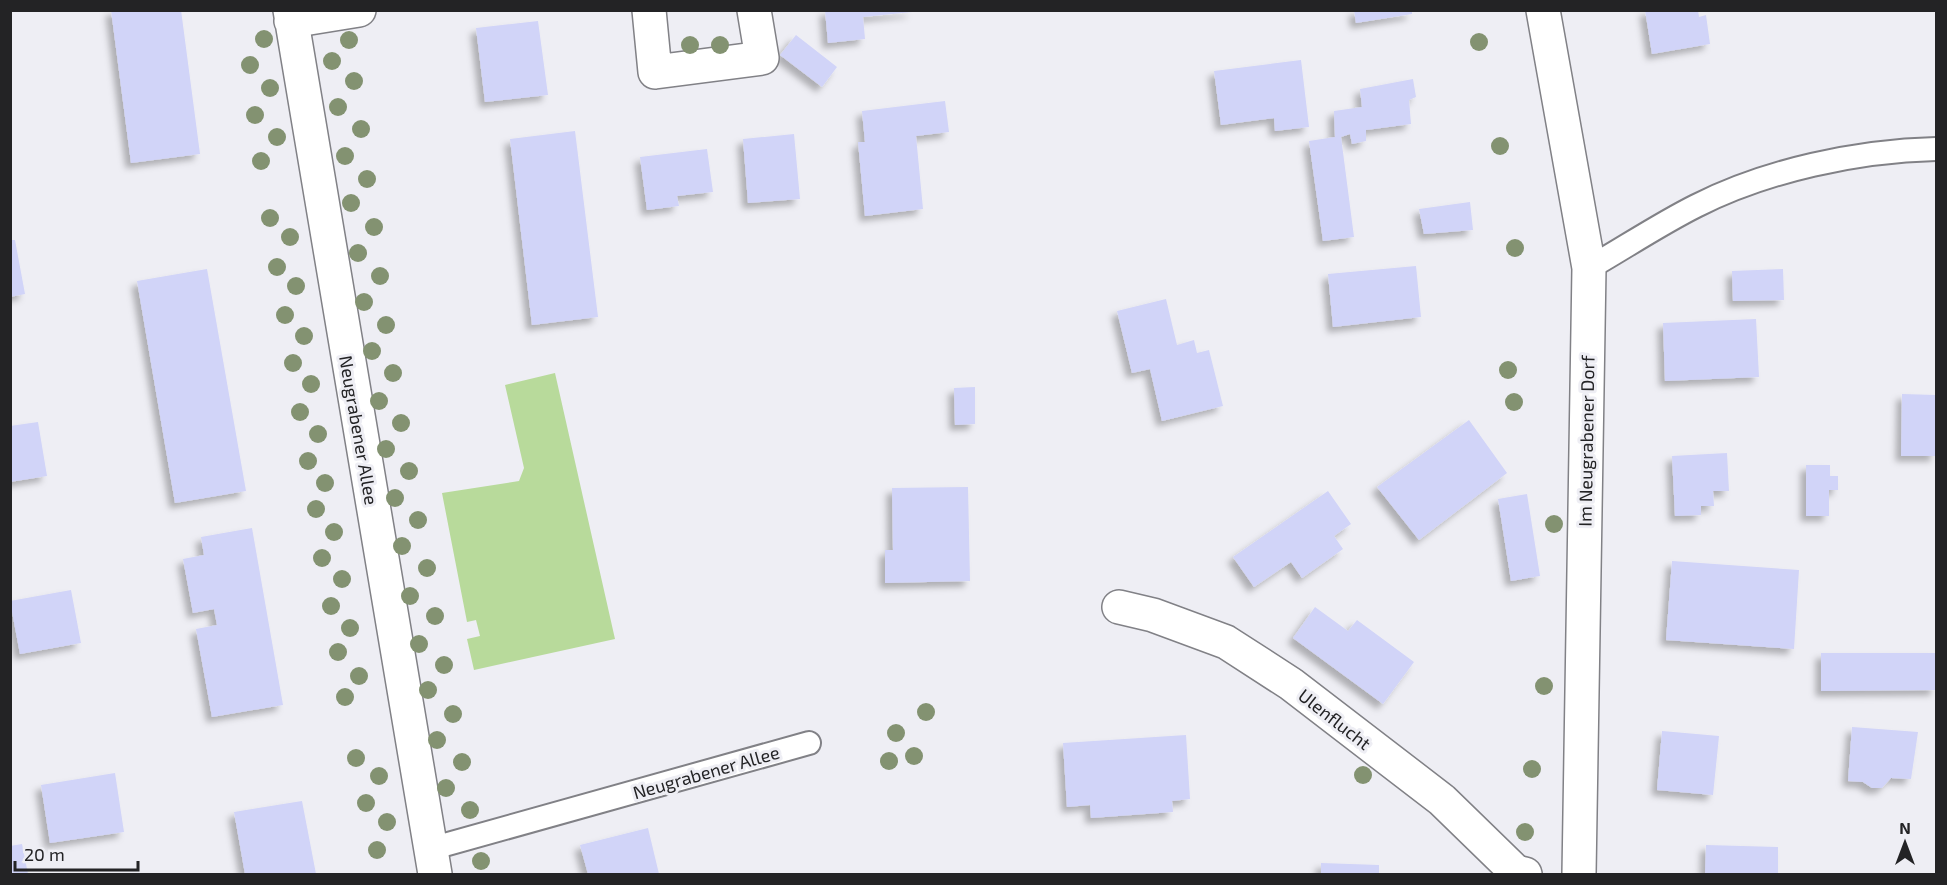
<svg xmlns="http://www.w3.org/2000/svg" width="1947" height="885" viewBox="0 0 1947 885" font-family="'Exo 2',sans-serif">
<defs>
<filter id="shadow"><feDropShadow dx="-5.5" dy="5.5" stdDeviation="3" flood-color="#0004"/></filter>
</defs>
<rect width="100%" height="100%" fill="#eeeef4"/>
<!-- green -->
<path fill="#b8da9b" d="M555,373L615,639L474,670L467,639L480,636L476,620L467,622L442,493L519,481L524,468L505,385Z"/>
<!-- building -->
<path fill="#d1d4f8" filter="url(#shadow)" d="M111,10H181L200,154L131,163Z
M825,10H912V12L863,17L865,39L828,43Z
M1354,10H1412V14L1356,23Z
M1645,10H1698L1699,17L1706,15L1710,44L1652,54Z
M538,21L548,95L485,102L476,28Z
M796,35L837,67L822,87L780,55Z
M1301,60L1309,127L1275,131L1274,118L1221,125L1214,71Z
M1413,79L1416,97L1409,100L1411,124L1366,130V141L1352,144L1350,134L1341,137L1354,237L1323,241L1309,141L1335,137L1334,111L1362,107L1360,89Z
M945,101L949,132L916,136L923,209L865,216L858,142H865L862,111Z
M575,131L598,317L532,325L510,139Z
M794,134L800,199L748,203L743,139Z
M707,149L713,192L677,196L679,206L647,210L640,157Z
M1470,202L1473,230L1424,234L1419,209Z
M10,240H15L25,294L10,297Z
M1416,266L1421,317L1333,327L1328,274Z
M207,269L246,491L175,503L137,281Z
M1783,269L1784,300L1733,301L1732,271Z
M1166,299L1177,345L1194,340L1197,353L1209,350L1223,406L1162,421L1150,369L1132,373L1117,311Z
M1756,319L1759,377L1665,381L1663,323Z
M975,387V424L955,425L954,388Z
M1902,394L1936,395V456H1901Z
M1469,420L1507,473L1419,540L1377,487Z
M38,422L47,476L10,482V426Z
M1727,453L1729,491H1713L1714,506H1701V515L1675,516L1672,456Z
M1806,465H1830V476H1838V490H1829V516H1806Z
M968,487L970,581L885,583V550H893L892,488Z
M1328,491L1351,524L1334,536L1343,549L1302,578L1291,562L1254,587L1233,557Z
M1527,494L1540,576L1511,581L1498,499Z
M252,528L283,705L212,717L196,629L217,625L214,609L193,613L183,559L204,555L201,537Z
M1672,561L1799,570L1794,649L1666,640Z
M71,590L81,643L20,654L10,601Z
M1315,607L1348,631L1357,620L1414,662L1383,704L1293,638Z
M1821,653H1936V690L1821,691Z
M1852,727L1918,732L1911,779L1891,778L1882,788H1872L1863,782L1848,781Z
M1662,731L1719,736L1713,795L1657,790Z
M1186,735L1190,799L1172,801L1173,812L1091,818L1090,805L1067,807L1063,743Z
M115,773L124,832L50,843L41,785Z
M302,801L316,874H245L234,812Z
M648,828L659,874H588L580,845Z
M22,844L28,874H10V846Z
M1706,845L1778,847V874H1705Z
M1321,863L1379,865V874H1321Z"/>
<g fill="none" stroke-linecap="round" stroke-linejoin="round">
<!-- service casing -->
<g stroke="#818186" stroke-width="26">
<path id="service" d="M1589,268C1624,248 1660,224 1696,206C1767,170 1857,151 1936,149
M430,849L809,743"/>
</g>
<!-- minor casing -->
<g stroke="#818186" stroke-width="36">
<path id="minor" d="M290,10L435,874
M649,10L655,72L762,58L754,10
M1543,10L1589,268L1579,874
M291,21L359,10
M1119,607L1153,615L1226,642L1291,684L1442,800L1516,872L1525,874"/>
</g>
<!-- service -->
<use href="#service" stroke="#fff" stroke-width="22"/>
<!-- minor -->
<use href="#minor" stroke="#fff" stroke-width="33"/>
</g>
<!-- trees -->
<g fill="#839271">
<circle cx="264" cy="39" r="9"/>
<circle cx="349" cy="40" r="9"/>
<circle cx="1479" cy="42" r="9"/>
<circle cx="690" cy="45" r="9"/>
<circle cx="720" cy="45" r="9"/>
<circle cx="332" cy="61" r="9"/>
<circle cx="250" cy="65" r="9"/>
<circle cx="354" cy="81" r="9"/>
<circle cx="270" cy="88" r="9"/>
<circle cx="338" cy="107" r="9"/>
<circle cx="255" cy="115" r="9"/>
<circle cx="361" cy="129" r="9"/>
<circle cx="277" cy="137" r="9"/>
<circle cx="1500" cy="146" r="9"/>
<circle cx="345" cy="156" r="9"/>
<circle cx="261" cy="161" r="9"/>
<circle cx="367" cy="179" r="9"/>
<circle cx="351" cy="203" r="9"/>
<circle cx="270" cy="218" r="9"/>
<circle cx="374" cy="227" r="9"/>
<circle cx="290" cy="237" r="9"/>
<circle cx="1515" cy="248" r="9"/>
<circle cx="358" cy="253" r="9"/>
<circle cx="277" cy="267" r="9"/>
<circle cx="380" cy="276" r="9"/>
<circle cx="296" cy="286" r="9"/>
<circle cx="364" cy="302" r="9"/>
<circle cx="285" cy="315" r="9"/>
<circle cx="386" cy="325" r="9"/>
<circle cx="304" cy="336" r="9"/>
<circle cx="372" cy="351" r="9"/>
<circle cx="293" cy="363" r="9"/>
<circle cx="1508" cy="370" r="9"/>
<circle cx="393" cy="373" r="9"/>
<circle cx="311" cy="384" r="9"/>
<circle cx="379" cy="401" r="9"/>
<circle cx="1514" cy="402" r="9"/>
<circle cx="300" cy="412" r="9"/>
<circle cx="401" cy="423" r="9"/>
<circle cx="318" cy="434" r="9"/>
<circle cx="386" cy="449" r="9"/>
<circle cx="308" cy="461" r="9"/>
<circle cx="409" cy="471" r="9"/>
<circle cx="325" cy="483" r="9"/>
<circle cx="395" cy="498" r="9"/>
<circle cx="316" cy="509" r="9"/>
<circle cx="418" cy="520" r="9"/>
<circle cx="1554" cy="524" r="9"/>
<circle cx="334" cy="532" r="9"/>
<circle cx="402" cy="546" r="9"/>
<circle cx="322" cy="558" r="9"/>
<circle cx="427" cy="568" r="9"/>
<circle cx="342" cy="579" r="9"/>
<circle cx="410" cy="596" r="9"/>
<circle cx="331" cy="606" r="9"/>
<circle cx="435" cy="616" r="9"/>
<circle cx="350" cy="628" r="9"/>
<circle cx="419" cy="644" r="9"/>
<circle cx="338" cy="652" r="9"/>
<circle cx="444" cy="665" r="9"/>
<circle cx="359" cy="676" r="9"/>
<circle cx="1544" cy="686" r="9"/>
<circle cx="428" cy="690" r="9"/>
<circle cx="345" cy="697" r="9"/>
<circle cx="926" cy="712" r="9"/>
<circle cx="453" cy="714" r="9"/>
<circle cx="896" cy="733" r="9"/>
<circle cx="437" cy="740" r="9"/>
<circle cx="914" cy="756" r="9"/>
<circle cx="356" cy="758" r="9"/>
<circle cx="889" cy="761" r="9"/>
<circle cx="462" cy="762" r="9"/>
<circle cx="1532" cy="769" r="9"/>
<circle cx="1363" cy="775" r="9"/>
<circle cx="379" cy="776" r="9"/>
<circle cx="446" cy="788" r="9"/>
<circle cx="366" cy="803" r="9"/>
<circle cx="470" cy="810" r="9"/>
<circle cx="387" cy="822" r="9"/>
<circle cx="1525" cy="832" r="9"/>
<circle cx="377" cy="850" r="9"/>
<circle cx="481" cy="861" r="9"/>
</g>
<g text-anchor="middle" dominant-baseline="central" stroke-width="6" stroke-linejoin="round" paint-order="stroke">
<!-- street labels -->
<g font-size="18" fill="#232325" stroke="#eeeef4">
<text transform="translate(359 430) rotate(80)">Neugrabener Allee</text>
<text transform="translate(1586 441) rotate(-89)">Im Neugrabener Dorf</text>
<text transform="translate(1335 719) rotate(38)">Ulenflucht</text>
<text transform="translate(706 772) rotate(-16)">Neugrabener Allee</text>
</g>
</g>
<!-- border -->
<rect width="1947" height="885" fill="none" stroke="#232325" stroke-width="24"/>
<!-- north arrow -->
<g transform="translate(1905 843)" stroke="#eeeef4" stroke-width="4.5" paint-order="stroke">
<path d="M0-4.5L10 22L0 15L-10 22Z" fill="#232325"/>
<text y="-9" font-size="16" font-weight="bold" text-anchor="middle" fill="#232325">N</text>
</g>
<!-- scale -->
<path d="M15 861v9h123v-9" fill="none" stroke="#232325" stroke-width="3"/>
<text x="24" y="861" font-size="18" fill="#232325" stroke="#eeeef4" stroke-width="4.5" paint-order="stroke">20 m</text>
</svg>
